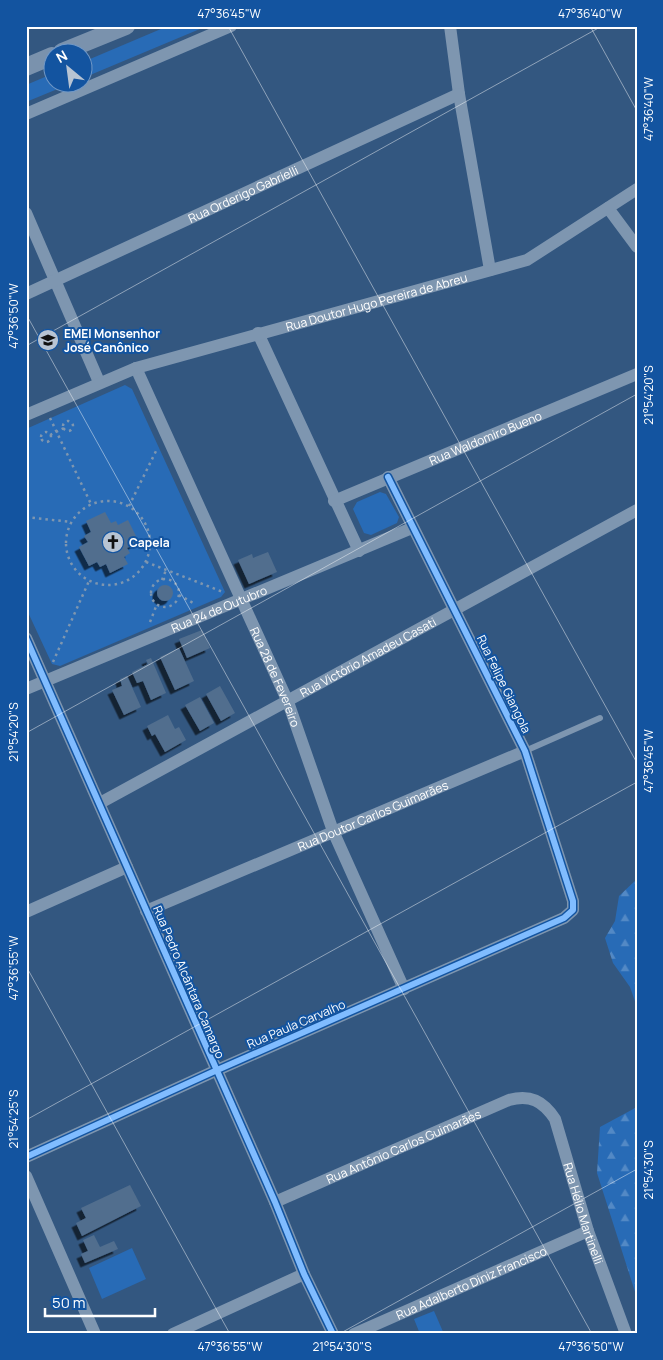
<svg xmlns="http://www.w3.org/2000/svg" width="663" height="1360" viewBox="0 0 663 1360" font-family="Manrope,sans-serif">
<defs>
<pattern id="forest-firs" width="22" height="20" patternUnits="userSpaceOnUse" patternTransform="scale(1.25)"><rect width="22" height="20" fill="#286bb6"/><path d="M5 1l3.5 6h-7zM16 11l3.5 6h-7z" fill="#5389c5"/></pattern>
<filter id="shadow"><feDropShadow dx="-4.5" dy="4.5" stdDeviation="0" flood-color="#0009"/></filter>
</defs>
<rect width="100%" height="100%" fill="#335780"/>
<!-- green -->
<path fill="#286bb6" d="M168,26H207L83,78V62Z
M52,74V82L72,83L26,102V85Z
M125,385L132,389L225,592L221,597L60,666L52,664L26,608V429Z
M380,492L386,494L399,517L397,523L371,535L364,533L353,509L357,502Z
M132,1248L146,1279L102,1299L89,1268Z
M434,1311L444,1334H420L414,1319Z"/>
<!-- forest -->
<path fill="url(#forest-firs)" d="M637,879V1007L630,987L613,963L605,938L615,921L619,896Z
M637,1107V1298L597,1173L600,1127Z"/>
<!-- building -->
<path fill="#516e8e" filter="url(#shadow)" d="M105,512L111,523L116,521L118,525L128,520L139,542L127,548L130,553L124,557L128,564L110,573L106,564L100,567L97,562L89,566L79,547L88,542L84,536L91,532L86,521Z
M268,552L277,572L249,584L238,560L252,554L253,558Z
M157 593a8 8 0 1 1 16 0a8 8 0 1 1-16 0Z
M202,630L210,648L187,658L179,639Z
M179,648L194,681L175,690L160,657Z
M151,658L166,693L151,700L143,681L137,683L132,672L148,664L146,660Z
M127,676L141,707L124,715L112,690L122,686L120,679Z
M220,686L235,713L221,721L206,694Z
M200,697L214,723L200,731L185,705Z
M168,715L175,729L179,727L186,740L165,752L155,734L152,736L147,726Z
M130,1185L141,1206L82,1236L76,1223L86,1218L81,1208Z
M94,1235L100,1247L114,1241L118,1249L85,1263L81,1254L88,1251L83,1240Z"/>
<g fill="none" stroke-linecap="round" stroke-linejoin="round">
<!-- path -->
<path stroke="#7e96b0" stroke-width="2.5" stroke-dasharray="2.5 4" stroke-linecap="butt" d="M50,418L91,504
M63 426a5 5 0 1 1 10 0a5 5 0 1 1-10 0Z
M41 437a5 5 0 1 1 10 0a5 5 0 1 1-10 0Z
M50,435L64,428
M66 543a42 42 0 1 1 84 0a42 42 0 1 1-84 0Z
M129,506L157,449
M26,517L71,522
M146,562L223,592
M151 593a14 14 0 1 1 28 0a14 14 0 1 1-28 0Z
M162,580L166,570
M179,595L195,604
M150,622L157,604
M53,662L89,581"/>
<!-- lane -->
<path stroke="#7e96b0" stroke-width="6" d="M525,751L600,718"/>
<!-- street -->
<g stroke="#7e96b0" stroke-width="12">
<path d="M450,26L459,94L490,270"/>
<path d="M26,114L231,26"/>
<path d="M608,208L637,247"/>
<path d="M26,213L99,382"/>
<path id="s1" d="M26,294L459,94"/>
<path d="M258,333L359,551"/>
<path id="s2" d="M136,368L288,702L333,831L404,989"/>
<path id="s3" d="M26,415L136,368L527,260L637,189"/>
<path id="s4" d="M334,501L637,374"/>
<path d="M26,638L275,1202L304,1274L333,1334"/>
<path id="s5" d="M26,689L412,528"/>
<path id="s6" d="M100,803L637,510"/>
<path id="s7" d="M146,911L525,751"/>
<path d="M26,912L127,867"/>
<path d="M26,1157L215,1071L564,918L573,910V901L525,751L388,477"/>
<path d="M26,1176L95,1334"/>
<path id="s8" d="M275,1202L509,1100C530,1094 543,1101 555,1119L588,1231L626,1334"/>
<path d="M173,1334L304,1274"/>
<path id="s9" d="M354,1334L588,1231"/>
</g>
<!-- secondary -->
<path stroke="#7a92ad" stroke-width="18" d="M62,52L126,26
M26,67L52,56"/>
<!-- cycleway casing -->
<g stroke="#1354a0" stroke-width="9">
<path id="cycleway" d="M26,638L275,1202L304,1274L333,1334
M26,1157L215,1071L564,918L573,910V901L525,751L388,477"/>
</g>
<!-- cycleway -->
<use href="#cycleway" stroke="#80bcff" stroke-width="6"/>
</g>
<!-- ticks -->
<path fill="none" stroke="#fff" stroke-width="1" stroke-opacity="0.45" d="M228,26L637,763M590,26L637,111M26,314L592,1334M26,346L602,26M26,733L637,394M26,966L230,1334M26,1120L637,782M339,1334L637,1169"/>
<!-- icons -->
<defs>
<g id="school-disc" transform="scale(1.125)"><circle r="9.5" fill="#b8c4d3" stroke="#1354a0"/><path d="M0-5L7-2L0 1L-7-2ZM-4 1L0 2.5L4 1V4Q0 6-4 4Z" fill="#111"/></g>
<g id="church-disc" transform="scale(1.125)"><circle r="9.5" fill="#b8c4d3" stroke="#1354a0"/><path d="M-1.2-6h2.4v3.5h3.3v2.4h-3.3V6h-2.4V-.1h-3.3v-2.4h3.3Z" fill="#111"/></g>
</defs>
<g fill-rule="evenodd">
<use href="#school-disc" x="48" y="340"/>
<use href="#church-disc" x="113" y="542"/>
</g>
<g text-anchor="middle" dominant-baseline="central" stroke-width="4" stroke-linejoin="round" paint-order="stroke">
<!-- street labels -->
<g font-size="12" fill="#fff" stroke="#1354a0">
<text stroke="none"><textPath href="#s1" startOffset="239">Rua Orderigo Gabrielli</textPath></text>
<text stroke="none"><textPath href="#s3" startOffset="369">Rua Doutor Hugo Pereira de Abreu</textPath></text>
<text stroke="none"><textPath href="#s4" startOffset="164">Rua Waldomiro Bueno</textPath></text>
<text stroke="none"><textPath href="#s5" startOffset="209">Rua 24 de Outubro</textPath></text>
<text stroke="none"><textPath href="#s6" startOffset="305">Rua Victório Amadeu Casati</textPath></text>
<text stroke="none"><textPath href="#s2" startOffset="339">Rua 28 de Fevereiro</textPath></text>
<text transform="translate(504 684) rotate(64)">Rua Felipe Giangola</text>
<text stroke="none"><textPath href="#s7" startOffset="246">Rua Doutor Carlos Guimarães</textPath></text>
<text transform="translate(189 982) rotate(67)">Rua Pedro Alcântara Camargo</text>
<text transform="translate(296 1024) rotate(-23)">Rua Paula Carvalho</text>
<text stroke="none"><textPath href="#s8" startOffset="140">Rua Antônio Carlos Guimarães</textPath></text>
<text stroke="none"><textPath href="#s8" startOffset="408">Rua Hélio Martinelli</textPath></text>
<text stroke="none"><textPath href="#s9" startOffset="128">Rua Adalberto Diniz Francisco</textPath></text>
</g>
<!-- poi labels -->
<g font-size="12" font-weight="bold" fill="#fff" stroke="#1354a0" text-anchor="start">
<text x="64" y="333">EMEI Monsenhor<tspan x="64" dy="14">José Canônico</tspan></text>
<text x="129" y="542">Capela</text>
</g>
</g>
<!-- border -->
<rect width="663" height="1360" fill="none" stroke="#1354a0" stroke-width="55"/>
<!-- north arrow -->
<g transform="translate(68 68) rotate(331)"><circle r="24" fill="#1354a0" stroke="#7198c6"/>
<path d="M0-4L9 19L0 12L-9 19Z" fill="#b8c4d3"/>
<text y="-8" font-size="14" font-weight="bold" text-anchor="middle" fill="#ffffff">N</text>
</g>
<!-- scale -->
<path d="M45 1308v8h110v-8" fill="none" stroke="#ffffff" stroke-width="2.5"/>
<text x="52" y="1308" font-size="15" fill="#ffffff" stroke="#1354a0" stroke-width="4" paint-order="stroke">50 m</text>
<rect x="28" y="28" width="608" height="1304" fill="none" stroke="#fff" stroke-width="2"/>
<g font-size="12" text-anchor="middle" fill="#fff">
<text x="229" y="18">47°36'45"W</text>
<text x="590" y="18">47°36'40"W</text>
<text transform="translate(649 109) rotate(-90)" y="4">47°36'40"W</text>
<text transform="translate(14 316) rotate(-90)" y="4">47°36'50"W</text>
<text transform="translate(649 395) rotate(-90)" y="4">21°54'20"S</text>
<text transform="translate(14 732) rotate(-90)" y="4">21°54'20"S</text>
<text transform="translate(649 761) rotate(-90)" y="4">47°36'45"W</text>
<text transform="translate(14 968) rotate(-90)" y="4">47°36'55"W</text>
<text transform="translate(14 1119) rotate(-90)" y="4">21°54'25"S</text>
<text transform="translate(649 1170) rotate(-90)" y="4">21°54'30"S</text>
<text x="230" y="1351">47°36'55"W</text>
<text x="342" y="1351">21°54'30"S</text>
<text x="591" y="1351">47°36'50"W</text>
</g>
</svg>
